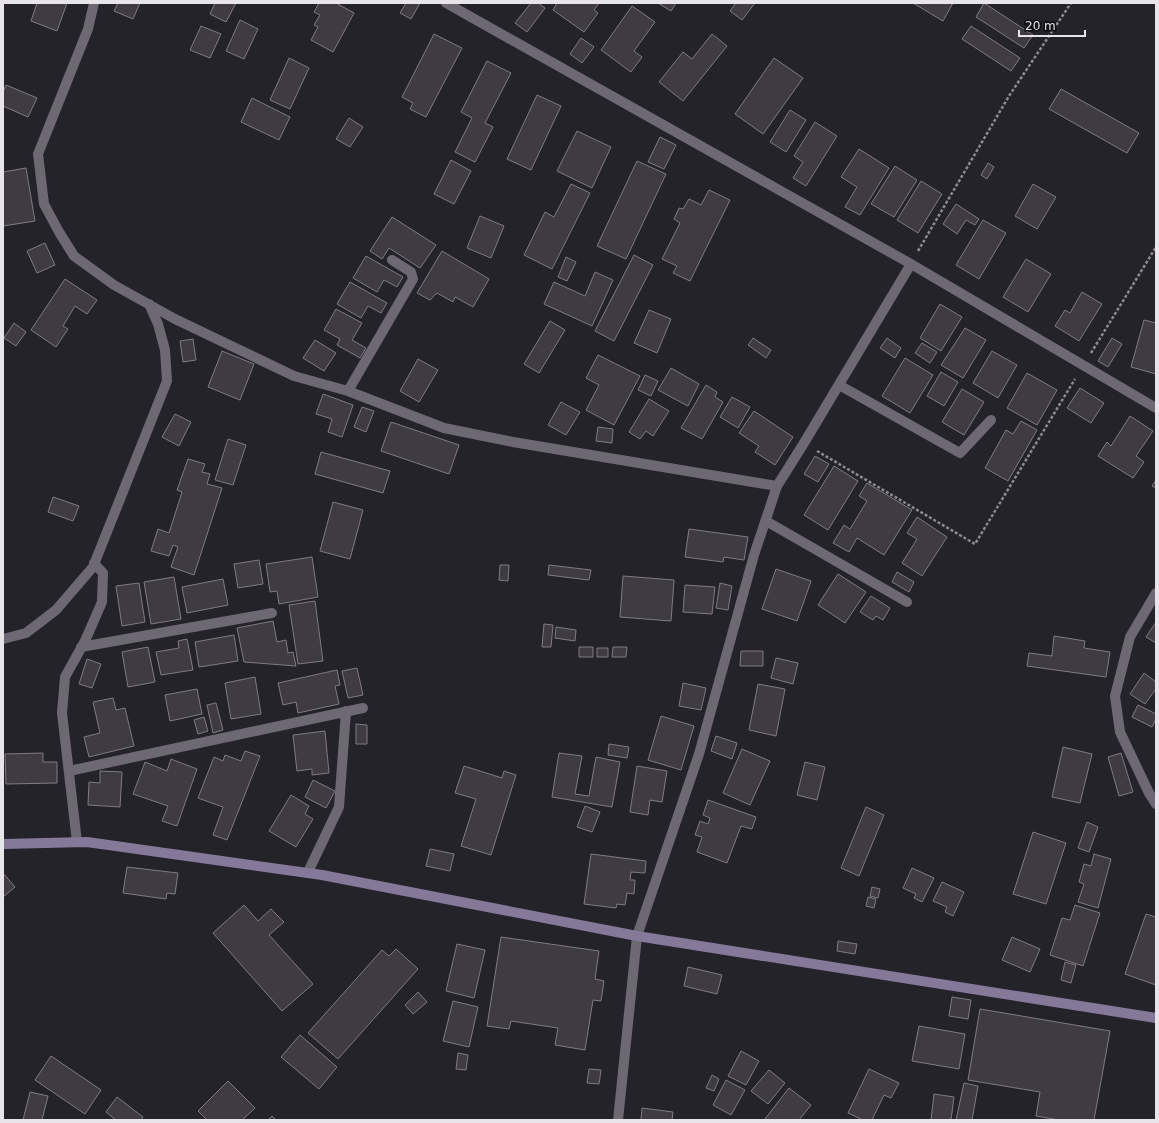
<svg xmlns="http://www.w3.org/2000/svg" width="1159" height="1123" viewBox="0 0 1159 1123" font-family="'DejaVu Sans',sans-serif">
<rect width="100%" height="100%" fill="#25232a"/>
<!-- building -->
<path fill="#3e3b43" stroke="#7e7b85" d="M37,3H67L57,31L31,21Z
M118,3H140L133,19L114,11Z
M215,3H236L226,22L210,14Z
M319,3H336L354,13L333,52L311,40L318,27L314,25L320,15L314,12Z
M406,3H420L411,19L400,13Z
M531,3H538L545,8L527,32L515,23Z
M557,3H599L594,10L598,13L584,32L553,10Z
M658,3H676L671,11Z
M736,3H755L742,20L730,11Z
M913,3H953L943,21Z
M984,3L1033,35L1024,48L976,17Z
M632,6L655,22L634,51L642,57L631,72L601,50Z
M240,20L258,29L244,59L226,51Z
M201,26L221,34L210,58L190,50Z
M971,26L1020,58L1011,71L962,39Z
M434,34L462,48L426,117L410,109L413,103L402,97Z
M712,34L727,46L683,101L659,82L683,52L692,59Z
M581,38L594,47L582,63L570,54Z
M289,58L309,68L290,109L270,100Z
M774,58L803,78L763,134L735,114Z
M487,61L511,73L485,123L493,127L475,162L455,152L472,118L461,112Z
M6,85L37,98L28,117L3,106V92Z
M1061,89L1139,133L1127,153L1049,109Z
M537,95L561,106L531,170L507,159Z
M252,98L290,117L279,140L241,122Z
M790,110L806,120L786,152L770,142Z
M349,118L363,127L350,147L336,139Z
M815,122L837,136L806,186L793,178L803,162L794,156Z
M577,131L611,147L592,188L557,171Z
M660,137L676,145L664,169L648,162Z
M859,149L889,168L860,215L845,207L857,187L841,177Z
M451,160L471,171L454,204L434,194Z
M637,161L666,174L626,259L597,246Z
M988,163L994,167L987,179L981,175Z
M895,166L917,180L894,217L871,204Z
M26,168L35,221L3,226V172Z
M921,181L942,194L918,233L897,220Z
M571,184L590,193L552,269L524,255L545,212L554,217Z
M1033,184L1056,197L1037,229L1015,216Z
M709,190L730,200L690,281L673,273L677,266L662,259L680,223L674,219L679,208L683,209L689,199L701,205Z
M956,204L979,219L975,225L966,220L957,234L943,224Z
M480,216L504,226L491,258L467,248Z
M392,217L436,245L420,268L389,248L382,259L370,251Z
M983,220L1006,233L979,279L956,265Z
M45,243L55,265L37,273L27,251Z
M442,251L489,279L473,307L455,297L453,302L437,293L430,300L417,293Z
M634,255L653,265L614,341L595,331Z
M366,256L403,277L397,287L384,280L377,292L353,278Z
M566,257L576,262L567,281L558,277Z
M1026,259L1051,274L1028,312L1003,297Z
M595,272L613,280L592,326L544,304L554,282L585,296Z
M65,279L97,300L87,314L75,306L63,326L68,329L56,347L31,330Z
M350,282L387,303L381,313L368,306L361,318L337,304Z
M1082,292L1102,304L1079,341L1055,326L1065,310L1070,313Z
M940,304L962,317L941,351L920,338Z
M336,309L362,323L352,340L366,348L360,358L337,345L340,339L324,330Z
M649,310L671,319L657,353L634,343Z
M1144,320L1156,323V374L1131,367Z
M550,321L565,330L539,373L524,364Z
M14,323L26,332L16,346L4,338Z
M965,328L986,340L963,378L941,365Z
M753,338L771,350L766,358L748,345Z
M887,338L901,348L895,358L880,348Z
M1112,338L1122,344L1108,367L1098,361Z
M193,339L196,360L183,362L180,341Z
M315,340L336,353L324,371L303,358Z
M922,343L937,352L930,363L915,353Z
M222,351L254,364L240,400L208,387Z
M992,351L1017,365L998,398L973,383Z
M598,355L640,376L614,425L586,410L599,385L586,378Z
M905,358L933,375L910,413L882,396Z
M418,359L438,370L419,402L400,391Z
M671,368L699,384L688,406L658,390Z
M941,372L958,382L944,406L927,396Z
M1027,373L1057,390L1037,425L1007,408Z
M645,375L658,381L651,396L638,390Z
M706,385L717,392L715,397L723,402L702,439L681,428Z
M1080,388L1104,403L1091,423L1067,408Z
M962,389L984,402L964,435L942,422Z
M323,394L353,405L342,437L328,432L332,419L316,414Z
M732,397L750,407L738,428L720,417Z
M649,399L669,411L653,436L646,431L640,439L629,432Z
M561,402L580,412L566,435L548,425Z
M362,407L374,411L366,432L354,427Z
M754,411L793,437L775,465L755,452L759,446L739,433Z
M175,414L191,422L179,446L162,437Z
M1130,416L1153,431L1136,456L1144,462L1133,478L1098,456L1107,442L1111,446Z
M1021,421L1037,430L1008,481L985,468L1006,430L1013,434Z
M391,422L459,445L449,474L381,451Z
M598,427L613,429L612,443L596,441Z
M228,439L246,445L233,485L215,480Z
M321,452L390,471L383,493L315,474Z
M815,456L829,464L818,482L804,474Z
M188,459L205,464L202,472L210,474L207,484L222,488L194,575L171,567L178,547L173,545L169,556L151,551L158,529L169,533L182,492L177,490Z
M834,466L858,481L828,530L804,515Z
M1156,480V488L1152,486Z
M867,483L912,510L884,555L857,538L849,552L833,543L844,525L850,529L867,501L859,496Z
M53,497L79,506L73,521L48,512Z
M333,502L363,510L350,559L320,551Z
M917,517L947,537L922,576L902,563L917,539L907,533Z
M689,529L748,537L744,560L724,557L723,562L685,557Z
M312,557L318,597L279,604L277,591L270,592L266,564Z
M259,560L263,584L238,588L234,564Z
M500,565H509L508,581L499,580Z
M549,565L591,570L589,580L548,575Z
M776,569L811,581L797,621L762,609Z
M897,572L914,582L909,592L892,582Z
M838,574L866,592L845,623L818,605Z
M623,576L674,580L671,621L620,617Z
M174,577L181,619L151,624L144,582Z
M223,579L228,605L187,613L182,587Z
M139,583L145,622L122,626L116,586Z
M720,583L732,586L728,610L716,608Z
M685,585L715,587L712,614L683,612Z
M871,596L890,608L883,620L876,616L873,620L860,612Z
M315,601L323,661L298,664L289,605Z
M273,621L277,642L286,640L288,653L293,652L296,666L244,662L237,628Z
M1156,622V643L1146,637Z
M544,624L553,625L551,647H542Z
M556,627L576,630L575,641L555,638Z
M234,635L238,661L199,667L195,642Z
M1054,636L1085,641L1084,648L1110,652L1106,677L1027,666L1029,653L1052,656Z
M187,639L193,670L161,675L156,652L179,648L178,641Z
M148,647L155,682L128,687L122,652Z
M579,647H593V657H579Z
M613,647H627L626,657H612Z
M597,648H608V657H597Z
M741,651H763V666H740Z
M776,658L798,663L793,684L771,678Z
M87,659L101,664L92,688L79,684Z
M357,668L363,695L348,698L342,671Z
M337,670L340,685L335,686L339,704L298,713L296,702L283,705L278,683Z
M1144,673L1156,682V689L1145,704L1130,694Z
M255,677L261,714L231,719L225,683Z
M683,683L706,688L701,710L679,706Z
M758,684L785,689L776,736L749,730Z
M197,689L202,714L170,721L165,695Z
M113,698L116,710L125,708L134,746L89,757L84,737L100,733L93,702Z
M216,703L223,730L213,733L207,705Z
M1138,705L1156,714V719L1152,727L1132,717Z
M661,716L694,726L681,770L648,760Z
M204,717L208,731L198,734L194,720Z
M356,724L367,725V744H356Z
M325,731L329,773L312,775V769L297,771L293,735Z
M716,736L737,743L732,759L711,751Z
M609,744L629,747L627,758L608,755Z
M1063,747L1092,754L1080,803L1052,797Z
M742,749L770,761L750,805L723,793Z
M245,751L260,756L227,840L213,835L223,807L198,798L214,757L223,761L225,755L241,761Z
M43,753V762H57V783L6,784L5,754Z
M559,753L582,756L575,794L589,796L596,757L620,762L612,807L552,797Z
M1121,753L1133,792L1119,796L1108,757Z
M171,759L197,769L177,826L162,821L168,806L133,794L145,762L167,771Z
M805,762L825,767L817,800L797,795Z
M464,766L502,778L504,771L516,775L491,855L461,846L476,799L455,793Z
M637,766L667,771L662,802L650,800L648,815L630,812Z
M100,771L122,772L120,807L88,805L89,782L100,783Z
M313,780L335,791L326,808L305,797Z
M291,795L309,806L305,814L313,819L296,847L269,831Z
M708,800L756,817L752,829L741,826L727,863L697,852L702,837L695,835L700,821L708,824L710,818L703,815Z
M585,806L600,812L592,832L577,827Z
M866,807L884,815L859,876L841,868Z
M1087,822L1098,827L1089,852L1078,848Z
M1033,832L1066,843L1046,904L1013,894Z
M430,849L454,854L450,871L426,866Z
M591,854L646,861L645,873L631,872L630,880H635L634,894L627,893L625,905L617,904L616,908L584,904Z
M1094,854L1111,859L1098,908L1078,902L1084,884L1079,882L1084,864L1091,866Z
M127,867L178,873L175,894L167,893L166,899L123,893Z
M912,868L934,878L922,902L914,898L916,894L903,888Z
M3,873L15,887L3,897Z
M942,882L964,892L953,916L945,912L947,907L933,901Z
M872,887L880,889L878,898L870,896Z
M868,897L876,899L874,908L866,906Z
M244,905L258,921L271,909L284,922L269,935L313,984L282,1011L213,933Z
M1075,905L1100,913L1083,966L1050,955L1062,918L1070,920Z
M1146,914L1156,917V985L1125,974Z
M501,937L599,951L595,979L604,981L601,1001L593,1000L585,1050L555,1045L558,1028L511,1021L509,1029L487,1026Z
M1012,937L1040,949L1030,972L1002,960Z
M838,941L857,944L855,954L837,951Z
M457,944L485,950L474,998L446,991Z
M396,949L418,969L338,1059L308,1033L382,950L389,956Z
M1065,962L1076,965L1071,983L1061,980Z
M688,967L722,975L717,994L684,986Z
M418,992L427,1002L413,1014L405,1005Z
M952,997L971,1000L968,1019L949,1016Z
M453,1001L478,1007L469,1047L443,1041Z
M980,1009L1110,1031L1094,1120H1059L1036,1116L1040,1092L968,1080Z
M919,1026L965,1034L959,1069L912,1061Z
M300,1035L337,1067L319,1089L281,1057Z
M741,1051L759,1061L746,1085L728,1076Z
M458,1053L468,1055L466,1070L456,1069Z
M51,1056L101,1090L85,1114L35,1080Z
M589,1069L601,1070L599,1084L587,1083Z
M869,1069L899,1083L891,1098L884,1095L872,1120H863L848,1113Z
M769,1070L785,1083L768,1104L751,1091Z
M712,1075L719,1079L714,1091L706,1088Z
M726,1080L745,1090L731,1115L713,1105Z
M228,1081L255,1108L242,1120H207L198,1111Z
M964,1083L978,1086L972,1120H956Z
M789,1088L811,1105L799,1120H766L765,1119Z
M30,1092L48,1096L42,1120H23Z
M934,1094L954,1097L951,1120H931Z
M117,1097L143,1117L141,1120H116L106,1112Z
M642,1108L673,1112L672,1120H641Z
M272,1116L276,1120H268Z"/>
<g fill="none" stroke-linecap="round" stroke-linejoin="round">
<!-- path -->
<path stroke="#8c8a90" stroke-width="2.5" stroke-dasharray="3 2" stroke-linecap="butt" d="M918,251L1009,96L1071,3
M1091,353L1156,247
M817,451L975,544L1075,379"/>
<!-- street -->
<path stroke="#6c6972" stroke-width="10" d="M94,3L88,29L38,154L44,204L59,232L74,256L114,285L175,319L294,376L348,391L444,428L513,442L777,486
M446,3L911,264L1156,408
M839,385L960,453L991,420
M348,391L413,279L411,272L392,260
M766,521L907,602
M1156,593L1130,637L1115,696L1120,732L1149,793L1156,804
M3,639L26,633L56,610L93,567L167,381L165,350L158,324L149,304
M81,647L272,613
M69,771L363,708
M77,842L62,713L65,677L85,641L102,602L103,573L94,563
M308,872L339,807L346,711
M618,1120L637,936L699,754L754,555L777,486L804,443L911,264"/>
<!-- secondary -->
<path stroke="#85799a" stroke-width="10" d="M3,844L87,842L322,875L637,936L1156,1018"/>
</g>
<!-- border -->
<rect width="1159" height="1123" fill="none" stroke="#e7e5ea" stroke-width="8"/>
<!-- scale -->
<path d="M1019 30v6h66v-6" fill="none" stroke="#e7e5ea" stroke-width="2"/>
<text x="1025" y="30" font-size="12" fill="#e7e5ea" stroke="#0e0d10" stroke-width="3" paint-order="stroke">20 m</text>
</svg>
